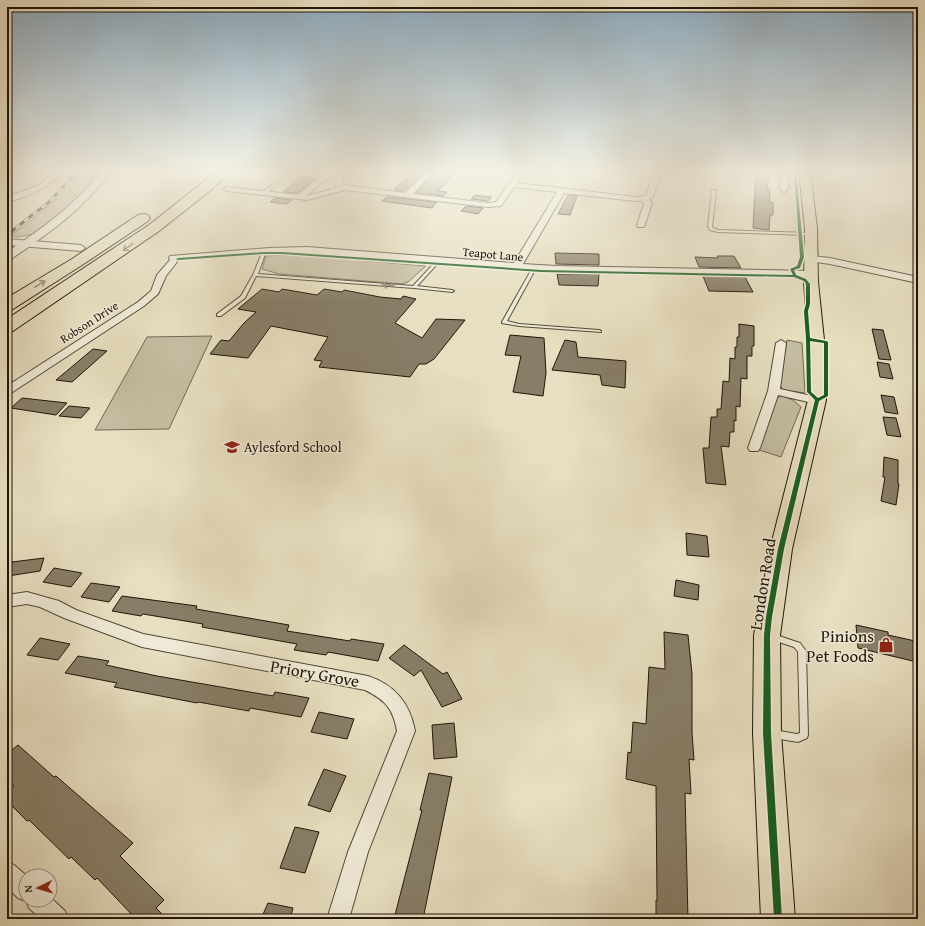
<svg xmlns="http://www.w3.org/2000/svg" width="925" height="926" viewBox="0 0 925 926" font-family="'Gentium Book Plus',serif">
<rect width="100%" height="100%" fill="#e7dfc1"/>
<filter id="stains"><feTurbulence type="fractalNoise" baseFrequency=".005" numOctaves="4"/><feColorMatrix values="0 0 0 0 .2 0 0 0 0 .09 0 0 0 0 .02 0 0 0 .5 -.17"/></filter>
<radialGradient id="worn" r=".72"><stop offset=".6" stop-color="#630" stop-opacity="0"/><stop offset="1" stop-color="#630" stop-opacity=".3"/></radialGradient>
<!-- green -->
<path fill="#c5bda2" stroke="#726955" d="M83,171H100L81,194L56,218L33,234L17,237L11,235C38,217 61,195 83,171Z
M286,255L345,259L426,266L408,282L402,284L279,274L262,269L266,256Z
M212,336L169,429L95,430L147,337Z
M787,340L802,343L805,393L783,390L780,385Z
M783,396L793,400L801,407L781,457L759,450L775,398Z"/>
<!-- building -->
<path fill="#877e68" stroke="#201508" d="M414,171H425L404,191L394,190Z
M435,171H456L438,191L447,192L443,196L416,193Z
M756,173L769,174L767,189H769L770,202L773,203V215H770L769,230L753,228Z
M303,176L316,178L298,193L283,192Z
M475,195L481,196L492,197L488,201L471,199Z
M568,195L577,196L570,215L558,214Z
M387,197L437,202L432,208L382,201Z
M275,198L292,200L286,204L270,202Z
M466,206L483,208L478,214L461,211Z
M555,253L599,254V265L556,264Z
M717,256H734L741,268L699,267L695,257L718,258Z
M557,274H599L598,286L559,285Z
M703,276L745,277L753,292L709,291Z
M262,289L279,292L282,289L317,295L324,289L342,292L344,290L380,297L401,299L403,296L416,299L395,323L422,338L436,319L465,320L434,359L426,364H419L410,377L319,367L322,361L314,360L328,337L271,326L248,358L210,354L221,340L229,341L244,323L256,312L238,309Z
M739,324L754,326V346H752V356H747V379L741,378L740,407L736,406V421L734,420V432H730L729,447L721,446L726,485L706,483L703,448H709L711,417H717V409H721L723,381L729,382L730,358L735,359V347H737V337H739Z
M872,329L883,330L891,360L879,359Z
M510,335L544,338L546,373L543,396L513,392L521,356L505,355Z
M565,340L576,342L578,357L626,361L625,388L602,385L600,375L552,370Z
M93,349L107,351L72,382L56,380Z
M877,362L889,364L893,379L880,377Z
M881,395L894,397L898,414L885,412Z
M22,398L67,403L56,415L11,408Z
M69,406L90,408L81,418L59,416Z
M883,417L896,418L901,437L887,435Z
M884,457L898,460V484H899L896,505L881,501L885,477H883Z
M686,533L707,536L709,557L687,555Z
M44,558L40,571L8,576L12,562Z
M54,568L82,573L71,587L43,582Z
M676,580L699,585L698,600L674,596Z
M91,583L120,587L109,602L81,597Z
M122,596L197,606L196,609L289,625L287,631L350,641L351,639L384,644L378,661L328,652L326,655L294,650L297,644L202,627L203,624L143,614L141,616L112,611Z
M856,625L888,632V635L915,641L917,662L858,648Z
M664,632L688,635L692,674V733L694,760L689,759L691,794L685,793L688,919H656V900L657,901L656,786L626,779L628,752L631,753L633,722L646,724L649,667L665,669Z
M40,638L70,644L58,660L27,655Z
M404,645L443,674L447,672L462,699L442,707L421,670L414,676L389,658Z
M78,656L109,661L106,665L157,676L273,696L275,692L309,698L301,717L250,708L249,711L198,702L197,703L114,687L117,683L65,673Z
M319,712L354,719L347,739L311,732Z
M454,723L457,757L434,759L432,725Z
M18,745L54,777L56,776L133,843L120,856L164,900L156,908L167,919H136L97,878L95,880L71,857L69,859L29,820L27,821L7,801V792L14,786L7,779V754Z
M324,769L346,776L330,812L308,805Z
M429,773L452,777L423,919H394L422,810H420Z
M295,827L319,832L305,873L280,868Z
M268,903L293,908L290,919H261Z"/>
<g fill="none" stroke-linecap="round" stroke-linejoin="round">
<!-- service casing -->
<g stroke="#524836" stroke-width="2">
<path id="service" d="M290,171H293L265,194H263V192Z
M823,171H827V172L825,173Z
M863,171H894L881,174Z
M714,190L716,191L712,226L713,228L718,230L811,233L813,234L811,235L718,232L710,230L708,226L712,191Z
M263,250L266,251L258,274L413,286L438,259H439L441,260L440,261L417,286L452,290L454,291L452,292L414,288L256,276L245,298L221,316H217V314L241,296L253,275Z
M533,267L536,268L507,321L519,324L599,330L601,331V332L519,326L502,323V322Z
M773,634L800,643L806,651L808,735L807,738L798,742L774,738L771,737L770,734L771,731L774,730L797,734L800,733L798,652L794,647L770,639L769,637L770,635Z"/>
</g>
<!-- minor casing -->
<g stroke="#524836" stroke-width="2">
<path id="minor" d="M55,171H62C49,189 28,197 7,202V197L39,185Z
M327,171H335L306,196L337,188L334,180L341,171H348L342,180L343,185L405,193L427,171H434L413,194L488,203L496,202L518,171H525L517,183L635,197L646,196L654,171H661L653,197L649,199L652,204L644,227H638L637,225L644,204L642,201H635L564,193L523,264L556,266L812,271L817,274L812,277L556,272L307,253L269,254L176,260L177,262L166,276L158,294L144,306L11,393L7,394V386L138,302L151,291L157,275L170,260L169,258L170,256L269,248L307,247L514,263L557,192L514,187L501,206L488,207L345,190L307,200L227,191L223,189L227,187L298,195Z
M780,171H788V190L784,192L780,190Z
M890,171H900L910,177L906,179Z
M7,239L81,245L85,248L81,251L7,245Z
M812,256L830,258L918,277V283L830,264L809,261L808,259L809,257Z
M781,340L786,343L780,389L821,398L823,400L821,402L817,404L778,395L760,448L758,451H750L748,448L768,391L776,343Z
M27,592L59,601L76,610L143,634L368,676C395,685 410,703 415,731L368,852L349,919H327L348,852L397,731C393,708 385,700 365,690L142,647L64,618L40,607L27,604L7,607V595Z
M7,861L14,865L27,876L26,900H50V897L65,911L68,919H41L29,908L26,901L18,898L7,887Z"/>
</g>
<!-- tertiary casing -->
<g stroke="#524836" stroke-width="2">
<path id="tertiary" d="M102,171H111C85,208 48,234 11,259L7,260V252C42,229 76,204 102,171Z"/>
</g>
<!-- primary casing -->
<g stroke="#201508" stroke-width="2">
<path id="primary" d="M799,171H810L817,228L818,282L824,340L826,400L792,549L780,635L781,733L795,919H761L753,733L754,635L770,549L808,400V340L804,282L805,228Z"/>
</g>
<!-- motorway casing -->
<g stroke="#201508" stroke-width="2">
<path id="motorway" d="M217,171H231L211,190L159,231L13,331L7,332V319L149,225Z
M143,214L148,215L150,218L148,221L82,265L13,309L7,310V298L72,259L138,215Z"/>
</g>
<!-- service -->
<use href="#service" fill="#efead7" fill-rule="evenodd"/>
<!-- minor -->
<use href="#minor" fill="#efead7" fill-rule="evenodd"/>
<!-- tertiary -->
<use href="#tertiary" fill="#efead7" fill-rule="evenodd"/>
<!-- primary -->
<use href="#primary" fill="#e7dfc1" fill-rule="evenodd"/>
<!-- motorway -->
<use href="#motorway" fill="#e7dfc1" fill-rule="evenodd"/>
<!-- rail casing -->
<g stroke="#201508" stroke-width="3">
<path id="rail" d="M7,235L49,202L78,171"/>
</g>
<!-- rail -->
<use href="#rail" stroke="#efead7" stroke-width="2" stroke-dasharray="5.5" stroke-linecap="butt"/>
<!-- cycleway casing -->
<g stroke="#efead7" stroke-width="3">
<path id="cycleway" d="M794,171H796L804,257L800,268L794,270L796,275L806,279L810,284V304L808,311L810,338L826,341L828,342V396L819,401L784,549L772,617L770,635L771,733L782,919H774L763,733L764,635L766,617L778,549L815,400L807,392L806,339L804,311L806,304V284L804,281L794,277L541,272L282,254H263L178,260L176,259L178,258L263,252H282L541,270L793,275L790,269L797,266L800,257ZM810,341L824,343V395L818,398L811,392Z"/>
</g>
<!-- cycleway -->
<use href="#cycleway" fill="#1b5e20" fill-rule="evenodd"/>
</g>
<!-- one-way arrows -->
<defs><path id="oneway-shaft" d="M-6 0H5M1.5-3L5.5 0L1.5 3" fill="none" stroke-width="1.6" stroke-linecap="round" stroke-linejoin="round"/></defs>
<g stroke="#8d846e">
<use href="#oneway-shaft" transform="translate(128 247) rotate(145)"/>
<use href="#oneway-shaft" transform="translate(40 284) rotate(-31)"/>
</g>
<use stroke="#928a7a" href="#oneway-shaft" transform="translate(388 285) rotate(-176)"/>
<!-- sky -->
<linearGradient id="sky" x2="0" y2="1"><stop stop-color="#8caabf"/><stop offset="0.57" stop-color="#f4f1e3"/><stop offset="1" stop-color="#f4f1e3" stop-opacity="0"/></linearGradient>
<rect width="925" height="301" fill="url(#sky)"/>
<!-- icons -->
<defs>
<g id="school-bare" transform="scale(1.2)"><path d="M0-5L7-2L0 1L-7-2ZM-4 1L0 2.5L4 1V4Q0 6-4 4Z" fill="#8f2418" stroke="#efead7" stroke-width="2.5" paint-order="stroke"/></g>
<g id="shop-bare" transform="scale(1.2)"><path d="M-5-2.5h2.3a2.7 3.5 0 0 1 5.4 0H5L5.5 6h-11ZM-1.5-2.5h3a1.5 2.3 0 0 0-3 0Z" fill="#8f2418" stroke="#efead7" stroke-width="2.5" paint-order="stroke"/></g>
</defs>
<g fill-rule="evenodd">
<use href="#school-bare" x="232" y="447"/>
<use href="#shop-bare" x="886" y="645"/>
</g>
<g text-anchor="middle" dominant-baseline="central" stroke-width="3" stroke-linejoin="round" paint-order="stroke">
<!-- far-street labels -->
<g font-size="12" fill="#201508" stroke="#efead7">
<text transform="translate(493 254) rotate(5)">Teapot Lane</text>
<text transform="translate(89 322) rotate(-33)">Robson Drive</text>
</g>
<!-- poi labels -->
<g font-size="14" fill="#201508" stroke="#efead7" text-anchor="start">
<text x="244" y="447">Aylesford School</text>
</g>
<!-- near-street labels -->
<g font-size="17" fill="#201508" stroke="#efead7">
<text transform="translate(762 584) rotate(-81)">London Road</text>
<text transform="translate(315 673) rotate(10)">Priory Grove</text>
</g>
<!-- near-poi labels -->
<g font-size="17" fill="#201508" stroke="#efead7" text-anchor="end">
<text x="874" y="635">Pinions<tspan x="874" dy="20">Pet Foods</tspan></text>
</g>
</g>
<!-- margin -->
<rect width="925" height="926" fill="none" stroke="#e7dfc1" stroke-width="24"/>
<rect x="8" y="8" width="909" height="910" fill="none" stroke="#201508" stroke-width="2"/>
<rect x="12" y="12" width="901" height="902" fill="none" stroke="#201508"/>
<!-- north arrow -->
<g transform="translate(38 888) rotate(265)"><circle r="19" fill="#efead7" stroke="#9c9584"/>
<path d="M0-3L7 15L0 10L-7 15Z" fill="#8f2418"/>
<text y="-6" font-size="11" font-weight="bold" text-anchor="middle" fill="#201508">N</text>
</g>
<rect width="100%" height="100%" filter="url(#stains)"/>
<rect width="100%" height="100%" fill="url(#worn)"/>
</svg>
